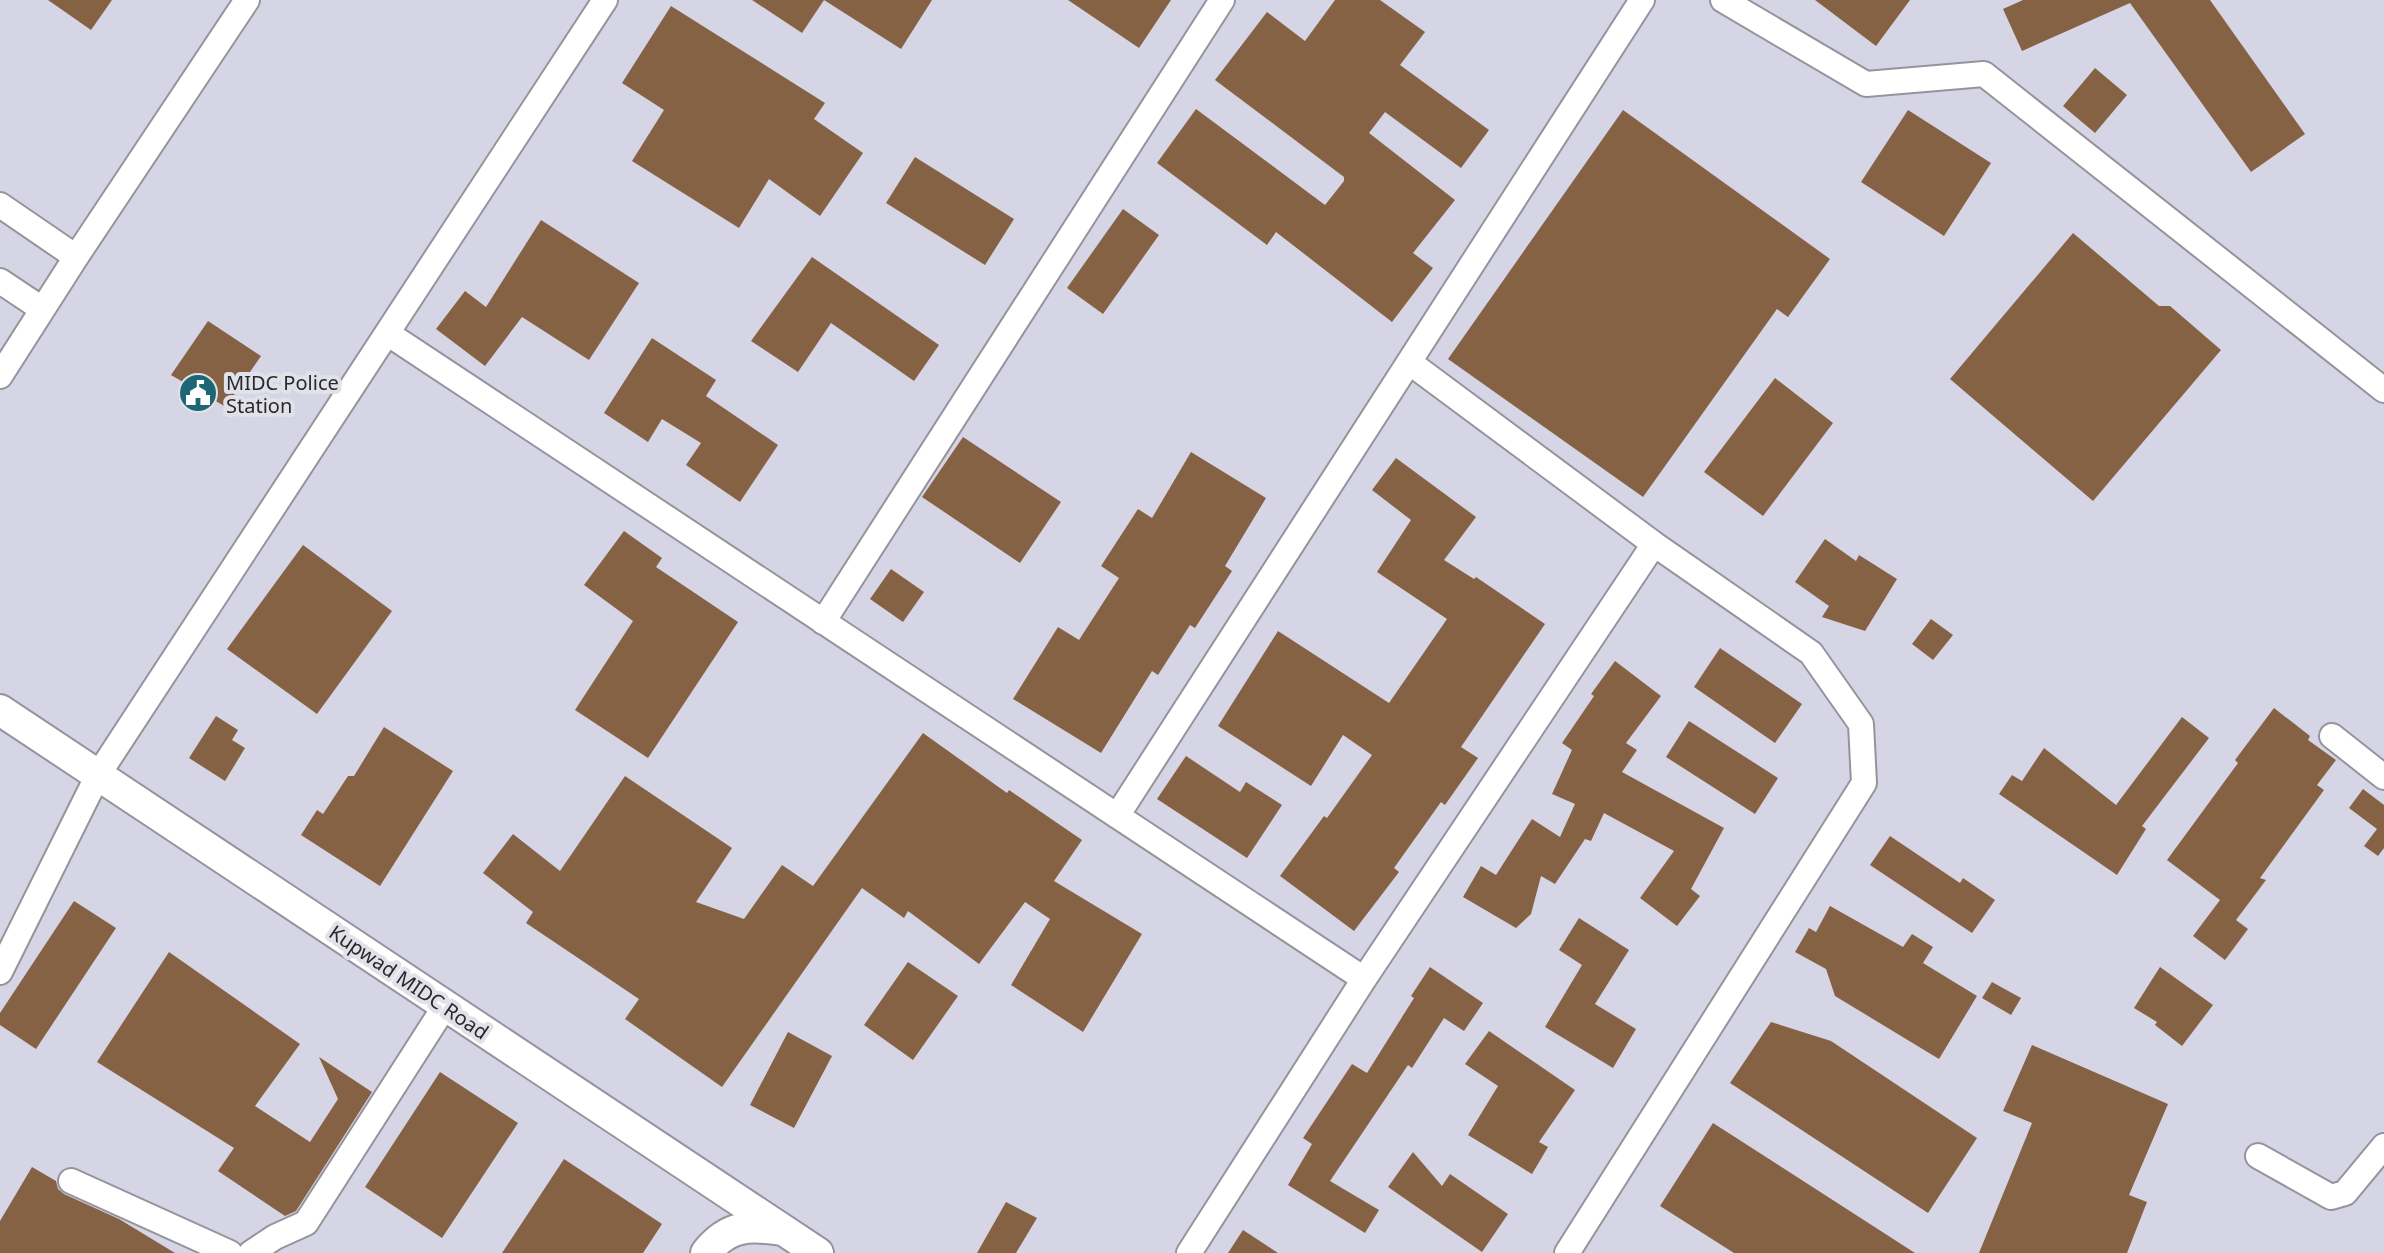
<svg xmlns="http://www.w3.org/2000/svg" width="2384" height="1253" viewBox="0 0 2384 1253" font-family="'Noto Sans',sans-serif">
<rect width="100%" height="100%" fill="#e1e1ea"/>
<!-- built -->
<path fill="#d6d5e5" d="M0,0H2384V1253H0Z"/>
<!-- building -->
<path fill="#866245" d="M48,0H112L91,30Z
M752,0H824L802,33Z
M824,0H932L901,49Z
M1068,0H1171L1139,48Z
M1335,0H1380L1425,32L1400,65L1489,130L1461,168L1385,112L1369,133L1455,200L1413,253L1433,268L1392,322L1276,232L1267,245L1157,163L1196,109L1325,205L1344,181V177L1215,80L1267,12L1305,41Z
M1815,0H1910L1876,46Z
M2023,0H2210L2305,134L2251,172L2130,3L2022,51L2003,9Z
M671,6L825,103L814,119L863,153L820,216L769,179L739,228L632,161L664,110L622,83Z
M2095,68L2127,95L2095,133L2063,106Z
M1623,110L1830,259L1788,317L1777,309L1643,497L1448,359Z
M1908,110L1991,163L1944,236L1861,182Z
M915,157L1014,219L985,265L886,203Z
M1123,209L1159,235L1103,314L1067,288Z
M541,220L639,283L589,360L522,317L485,366L436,329L465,291L486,307Z
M2073,233L2159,306H2170L2221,350L2093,501L1950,379Z
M812,257L939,345L914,381L831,323L798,372L751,341Z
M208,321L261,356L226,407L171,375Z
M652,338L716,380L706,396L778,445L740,502L686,465L701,443L662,419L648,442L604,413Z
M1775,378L1833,423L1763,516L1704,472Z
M963,437L1061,502L1020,563L922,497Z
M1191,452L1266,498L1225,566L1232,571L1195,628L1190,625L1158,675L1152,671L1101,753L1013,699L1058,627L1079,640L1119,578L1101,566L1138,509L1152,518Z
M1396,458L1476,517L1444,560L1474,579L1476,577L1545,624L1461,747L1478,758L1445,805L1441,802L1394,868L1399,872L1354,931L1280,876L1324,816L1327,818L1372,755L1343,735L1311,786L1218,726L1278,631L1389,703L1447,619L1377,572L1411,520L1372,490Z
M624,531L662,558L656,567L738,622L648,758L575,710L633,621L584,585Z
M1825,539L1856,561L1859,555L1897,579L1865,631L1822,617L1829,606L1795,582Z
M303,545L392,611L317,714L227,649Z
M891,569L924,592L903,622L870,599Z
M1931,619L1953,635L1933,660L1912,644Z
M1720,648L1802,704L1775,743L1694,687Z
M1615,661L1661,696L1626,743L1637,750L1622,772L1724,828L1691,889L1700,896L1677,926L1640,898L1674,851L1604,813L1591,841L1585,839L1555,884L1541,876L1531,914L1516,928L1463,897L1481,866L1496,875L1532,819L1560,837L1575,804L1552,794L1572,750L1562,743L1594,696L1591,694Z
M2274,708L2310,736L2308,740L2336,760L2317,785L2324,790L2260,878L2266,880L2236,920L2248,929L2225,960L2193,936L2220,900L2167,860L2238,763L2235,760Z
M216,716L238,730L232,740L245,748L225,781L189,758Z
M2182,717L2209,738L2142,826L2146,829L2117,875L1999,794L2012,775L2022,781L2044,748L2116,805Z
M1689,721L1778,778L1755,814L1666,757Z
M384,727L453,771L380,886L301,835L317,810L323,814L348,776H354Z
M923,733L1007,793L1009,790L1082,840L1054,881L1142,934L1083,1032L1011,985L1050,919L1025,902L979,964L908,911L904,918L862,888L722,1087L625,1019L639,999L526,923L533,912L483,873L513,834L560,871L625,776L732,848L696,902L744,919L782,865L813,886Z
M1186,756L1240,792L1246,782L1282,805L1247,858L1157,799Z
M2363,789L2384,805V848L2378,856L2364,846L2377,829L2349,808Z
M1890,836L1960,883L1963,878L1995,900L1972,933L1870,865Z
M74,901L116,928L36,1049L0,1025V1013Z
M1830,906L1903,947L1912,934L1933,947L1923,963L1977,996L1939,1059L1835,996L1826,969L1795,952L1809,928L1816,932Z
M1579,918L1629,950L1595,1004L1636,1029L1613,1068L1545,1027L1582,965L1559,950Z
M169,952L300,1044L255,1106L310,1142L338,1099L319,1057L372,1092L296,1211L285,1216L218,1171L234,1148L97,1062Z
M908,962L958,996L913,1060L864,1025Z
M1430,967L1483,1003L1464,1031L1444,1018L1412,1068L1408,1065L1330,1181L1379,1210L1365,1233L1288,1185L1312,1144L1303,1138L1352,1064L1367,1073L1414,998L1411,996Z
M2160,967L2213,1005L2182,1046L2155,1025L2157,1022L2134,1008Z
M1992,982L2021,998L2011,1015L1982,998Z
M1771,1022L1831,1041L1977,1138L1928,1213L1730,1083Z
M1489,1031L1575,1090L1539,1142L1548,1147L1532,1174L1468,1135L1498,1086L1465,1064Z
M788,1032L832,1056L794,1128L750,1105Z
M2032,1045L2168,1104L2129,1195L2147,1202L2127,1253H1979L2032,1123L2003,1111Z
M440,1072L518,1123L442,1238L365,1187Z
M1713,1123L1915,1253H1734L1660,1206Z
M1413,1152L1442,1186L1450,1174L1508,1214L1482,1252L1388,1187Z
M564,1159L662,1224L643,1253H502Z
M32,1167L56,1181L58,1189L64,1194L119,1219L175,1253H0V1221Z
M1006,1202L1037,1218L1016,1253H977Z
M1243,1230L1278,1253H1228Z"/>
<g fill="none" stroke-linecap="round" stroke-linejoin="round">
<!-- minor casing -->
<g stroke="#95949d" stroke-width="28">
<path id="minor" d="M1723,0L1866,84L1984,74L2384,390
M0,205L76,257L0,376
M76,257L247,0
M0,281L42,309
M387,333L1364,979L1189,1253
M823,622L1222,0
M2332,736L2384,777
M1117,816L1642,0
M0,972L98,775L605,0
M1364,979L1654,544L1409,362
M2258,1156L2331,1197L2345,1193L2384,1146
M71,1181L230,1253
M251,1253L275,1237L306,1223L445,1006
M1567,1253L1864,783L1861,724L1811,653L1654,544"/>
</g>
<!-- major casing -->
<g stroke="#95949d" stroke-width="34">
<path id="major" d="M0,710L818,1253
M706,1253C728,1225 749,1225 782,1230"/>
</g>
<!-- minor -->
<use href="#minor" stroke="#fff" stroke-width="24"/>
<!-- major -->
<use href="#major" stroke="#fff" stroke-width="30"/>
</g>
<!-- icons -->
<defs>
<g id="civic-disc" transform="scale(2)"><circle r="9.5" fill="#1e6674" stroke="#e1e1ea"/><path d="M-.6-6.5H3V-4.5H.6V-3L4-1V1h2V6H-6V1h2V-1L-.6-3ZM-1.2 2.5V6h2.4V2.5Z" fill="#fff"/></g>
</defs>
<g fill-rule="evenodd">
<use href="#civic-disc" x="198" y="393"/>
</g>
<g text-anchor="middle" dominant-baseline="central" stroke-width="8" stroke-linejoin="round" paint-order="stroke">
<!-- poi labels -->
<g font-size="20" fill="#29292c" stroke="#e1e1ea" text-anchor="start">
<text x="226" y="382">MIDC Police<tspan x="226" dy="23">Station</tspan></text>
</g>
<!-- street labels -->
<g font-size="20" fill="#29292c" stroke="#e1e1ea">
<text transform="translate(409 982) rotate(34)">Kupwad MIDC Road</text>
</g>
</g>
</svg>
